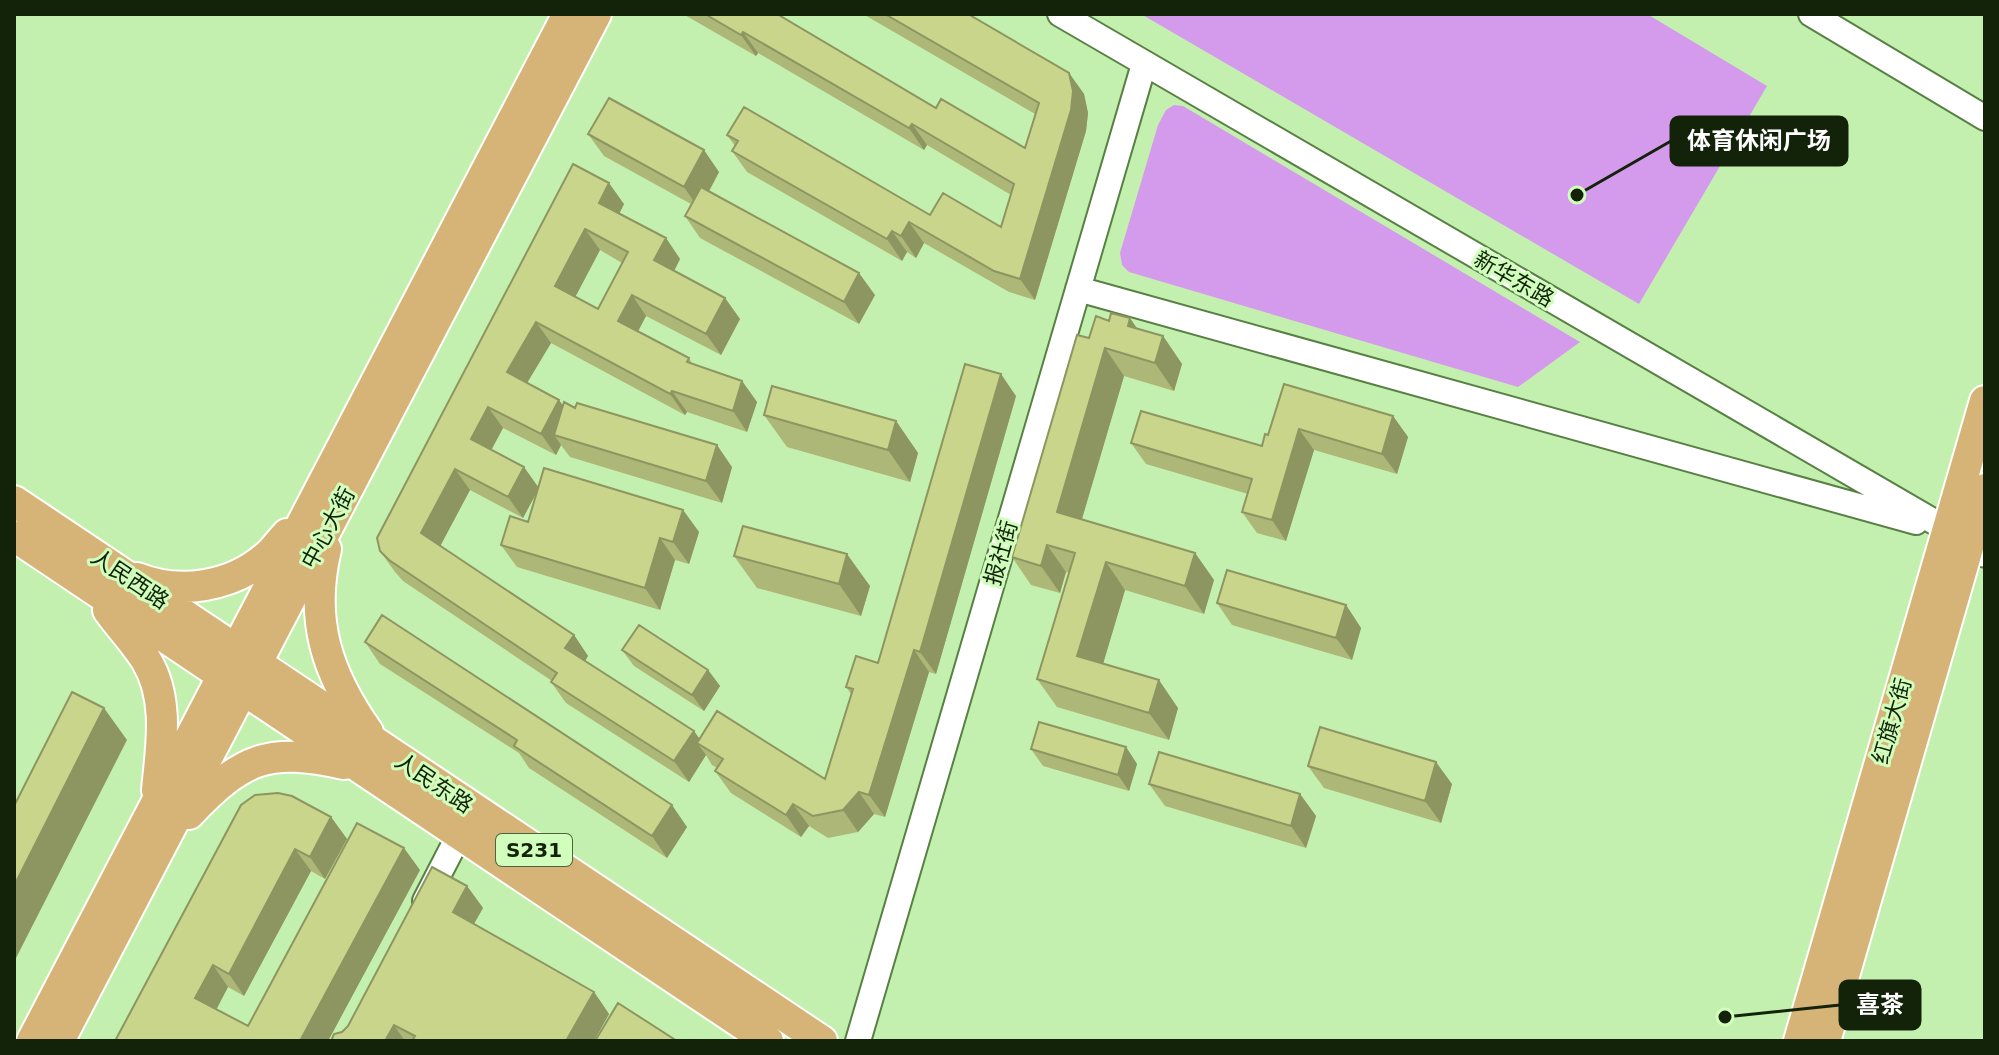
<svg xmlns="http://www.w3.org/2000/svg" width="1999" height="1055" viewBox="0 0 1999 1055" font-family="'DejaVu Sans','Noto Sans SC',sans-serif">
<rect width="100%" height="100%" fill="#c4f0af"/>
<!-- green -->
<path fill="#d49aec" d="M1141,14H1647L1767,86L1639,304Z
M1174,105L1183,106L1580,342L1518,387L1129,272L1122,265L1120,253L1158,125L1166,110Z"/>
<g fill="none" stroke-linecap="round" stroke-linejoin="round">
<!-- minor casing -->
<g stroke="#598044" stroke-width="28">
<path id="minor" d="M1060,14L1969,542L1985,555
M1811,14L1985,118
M1078,289L1916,522
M425,901L459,835
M858,1041L1144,64"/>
</g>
<!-- major casing -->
<g stroke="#fff" stroke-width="34">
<path id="major" d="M14,501L822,1041
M14,536L768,1041
M326,549C309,620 327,674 368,732
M137,578C180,595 231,587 266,557C274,551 280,541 287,534
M108,610C120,627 135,642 146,660C170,699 161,748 157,790
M189,814C242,758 268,747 344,764
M32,1041L568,14
M59,1041L596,14
M1799,1041L1985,401
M1825,1041L1985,489"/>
</g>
<!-- minor -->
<use href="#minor" stroke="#fff" stroke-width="24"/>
<!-- major -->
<use href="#major" stroke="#d6b478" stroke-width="30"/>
</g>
<!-- wall -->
<path fill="#adb777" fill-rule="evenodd" d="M683,14H777L936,108L1025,148L1035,114L863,14H968L1069,73L1084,94L1088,113L1086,131L1035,300L1009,292L924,243L916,258L907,252L902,261L747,172L732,151L735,146L727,135L930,215L1001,227L1011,195L927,145L924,150L758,53L756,56Z
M588,134L719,172L709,192L875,295L859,324L700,238L685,216L691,204L604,156Z
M573,164L624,204L619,214L666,238L680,259L674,271L725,298L740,319L721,355L646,316L638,332L689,358L693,365L742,381L757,402L747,432L687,412L685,415L551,343L527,383L563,405L575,408L732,467L722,503L570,457L561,445L556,455L503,428L491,450L538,487L683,510L699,532L689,564L675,560L660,610L517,567L501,545L528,522L538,490L523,518L470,490L440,546L574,635L588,656L585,661L699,739L825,779L851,694L846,687L878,663L1016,396L936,674L929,672L885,817L874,814L858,832L828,838L809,826L801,837L731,793L715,771L717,768L712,765L706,755L689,782L566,703L551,682L552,681L403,581L395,572L380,551ZM600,250L622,263L598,309L575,297Z
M1138,329L1163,336L1182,364L1174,391L1124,376L1082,519L1195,553L1214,580L1204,614L1125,590L1103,664L1178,708L1169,740L1057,707L1037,679L1069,573L1066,572L1060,593L1031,585L1012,557L1089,338Z
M1284,384L1393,416L1408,437L1397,474L1314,450L1286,541L1257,533L1242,512L1248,494L1146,464L1131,443L1262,446L1268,435Z
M764,415L896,421L918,453L910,482L787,447Z
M734,556L870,586L861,616L757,588Z
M1217,603L1346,605L1361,628L1352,660L1232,625Z
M365,642L687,827L667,858L529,768L519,753L380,664Z
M622,650L708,670L720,686L704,711L634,666Z
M1126,747L1137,764L1129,791L1043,766L1031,749Z
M1308,766L1452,784L1441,823L1324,788Z
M1149,784L1300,794L1316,816L1306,848L1165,806Z
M292,796L331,817L347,839L325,879L311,871L244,996L228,987L216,1009L248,1026L420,870L328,1041H115Z
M467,886L483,908L474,924L594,992L609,1014L594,1041H331L348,1026Z"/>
<!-- shaded-wall -->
<path fill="#8d9561" d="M743,32L758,53L756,56L741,35Z
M1069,73L1084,94L1088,113L1086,131L1035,300L1020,279Z
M912,124L927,145L924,150L909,128Z
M704,150L719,172L699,209L684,187Z
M609,183L624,204L614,224L599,203Z
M909,222L924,243L916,258L901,236Z
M585,229L600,250L570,307L555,286Z
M892,231L907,252L902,261L887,239Z
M666,238L680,259L669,281L654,260Z
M859,273L875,295L859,324L844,302Z
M632,295L646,316L632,342L618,321Z
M725,298L740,319L721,355L706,334Z
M1130,318L1149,346L1128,326Z
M536,322L551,343L521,393L507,372Z
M1163,336L1182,364L1174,391L1155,363Z
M1105,348L1124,376L1076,539L1057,512Z
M1001,374L1016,396L936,674L920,652Z
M742,381L757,402L747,432L733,411Z
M672,391L687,412L685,415L670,394Z
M559,400L574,421L554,435L561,445L556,455L541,434Z
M488,407L503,428L486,460L471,439Z
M1393,416L1408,437L1397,474L1382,454Z
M896,421L918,453L910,482L888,450Z
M1299,429L1314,450L1286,541L1272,520Z
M717,445L732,467L722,503L706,481Z
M524,467L539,488L523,518L508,497Z
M455,469L470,490L436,554L421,533Z
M683,510L699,532L689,564L673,542Z
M660,538L675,560L660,610L645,588Z
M1047,545L1066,572L1060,593L1041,566Z
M1195,553L1214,580L1204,614L1185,586Z
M847,554L870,586L861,616L839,584Z
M1106,562L1125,590L1097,684L1077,656Z
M1346,605L1361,628L1352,660L1336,638Z
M574,635L588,656L580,669L565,648Z
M914,650L929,672L885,817L869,795Z
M708,670L720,686L704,711L692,695Z
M1159,680L1178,708L1169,740L1149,713Z
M104,708L127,740L14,962V886Z
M694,731L706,748L697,743L706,755L689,782L674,761Z
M1126,747L1137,764L1129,791L1118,775Z
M1436,762L1452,784L1441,823L1425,801Z
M859,792L874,814L858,832L843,810Z
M1300,794L1316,816L1306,848L1291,826Z
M793,804L809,826L801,837L786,815Z
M672,805L687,827L667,858L652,836Z
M331,817L347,839L325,879L310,857Z
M404,848L420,870L328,1041H300Z
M295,849L311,871L244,996L229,974Z
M467,886L483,908L468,934L453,912Z
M213,965L228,987L211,1020L195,998Z
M594,992L609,1014L594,1041H566Z
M394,1025L405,1041H385Z"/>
<!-- building -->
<path fill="#c9d58a" stroke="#8d9561" stroke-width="2" fill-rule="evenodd" d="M705,14H777L936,108L941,99L1025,148L1039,103L885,14H968L1069,73L1073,91L1071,110L1020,279L994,271L909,222L901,236L892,231L887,239L732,151L738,141L727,135L744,107L930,215L943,193L1001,227L1014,184L912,124L909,128L743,32L741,35Z
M609,98L704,150L684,187L588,134Z
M573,164L609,183L599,203L666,238L654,260L725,298L706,334L632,295L618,321L689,358L687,362L742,381L733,411L672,391L670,394L536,322L507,372L559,400L541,434L488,407L471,439L524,467L508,497L455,469L421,533L574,635L565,648L694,731L674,761L551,682L557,673L389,560L380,551L377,538ZM585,229L628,252L598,309L555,286Z
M701,187L859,273L844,302L685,216Z
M1111,313L1130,318L1128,326L1163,336L1155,363L1105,348L1057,512L1195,553L1185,586L1106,562L1077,656L1159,680L1149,713L1037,679L1075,553L1047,545L1041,566L1012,557L1077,335L1089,338L1096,316L1109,321Z
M965,364L1001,374L920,652L914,650L869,795L859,792L843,810L813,816L793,804L786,815L715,771L723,759L697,743L717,711L825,779L853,689L846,687L856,656L878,663Z
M1284,384L1393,416L1382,454L1299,429L1272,520L1242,512L1252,479L1131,443L1141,411L1262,446L1265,434L1268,435Z
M772,386L896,421L888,450L764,415Z
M564,402L575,408L577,403L717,445L706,481L554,435Z
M544,468L683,510L673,542L660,538L645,588L501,545L510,516L528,522Z
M743,526L847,554L839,584L734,556Z
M1227,570L1346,605L1336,638L1217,603Z
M382,615L672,805L652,836L514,746L517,740L365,642Z
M639,625L708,670L692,695L622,650Z
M72,692L104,708L14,886V806Z
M1039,722L1126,747L1118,775L1031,749Z
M1320,727L1436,762L1425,801L1308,766Z
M1159,752L1300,794L1291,826L1149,784Z
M278,793L292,796L331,817L310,857L295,849L229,974L213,965L195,998L248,1026L357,823L404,848L300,1041H115L241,805L255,795Z
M432,867L467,886L453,912L594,992L566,1041H412L415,1036L394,1025L385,1041H331L334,1034L342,1032L348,1026Z
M618,1003L677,1041H595Z"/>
<g text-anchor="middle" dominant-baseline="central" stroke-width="6" stroke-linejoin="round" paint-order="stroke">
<!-- shield labels -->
<rect fill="#d1febc" stroke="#4c653f" stroke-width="2" x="496" y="834" width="76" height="32" rx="6"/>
<g font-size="20" font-weight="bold" fill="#13230a">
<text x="534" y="850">S231</text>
</g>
<!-- street labels -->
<g font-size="22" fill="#13230a" stroke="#d1febc">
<text transform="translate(1514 279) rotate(30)">新华东路</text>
<text transform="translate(328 528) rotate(-62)">中心大街</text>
<text transform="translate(1001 553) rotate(-74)">报社街</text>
<text transform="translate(130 579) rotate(34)">人民西路</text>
<text transform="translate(1892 721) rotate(-74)">红旗大街</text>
<text transform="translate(434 783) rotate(34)">人民东路</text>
</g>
</g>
<!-- callouts -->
<path fill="none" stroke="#13230a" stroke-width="3" d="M1577 195L1671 141M1725 1017L1840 1005"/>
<g fill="#13230a" stroke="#d1febc" stroke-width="3">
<circle cx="1577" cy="195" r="8"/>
<circle cx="1725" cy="1017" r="8"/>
</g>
<g fill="#13230a" stroke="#13230a" stroke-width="3">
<rect x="1671" y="117" width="176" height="48" rx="8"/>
<rect x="1840" y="981" width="80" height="48" rx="8"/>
</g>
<g font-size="24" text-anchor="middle" font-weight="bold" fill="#fff">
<text x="1759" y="149">体育休闲广场</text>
<text x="1880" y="1013">喜茶</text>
</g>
<!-- border -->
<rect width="1999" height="1055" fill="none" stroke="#13230a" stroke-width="32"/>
</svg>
